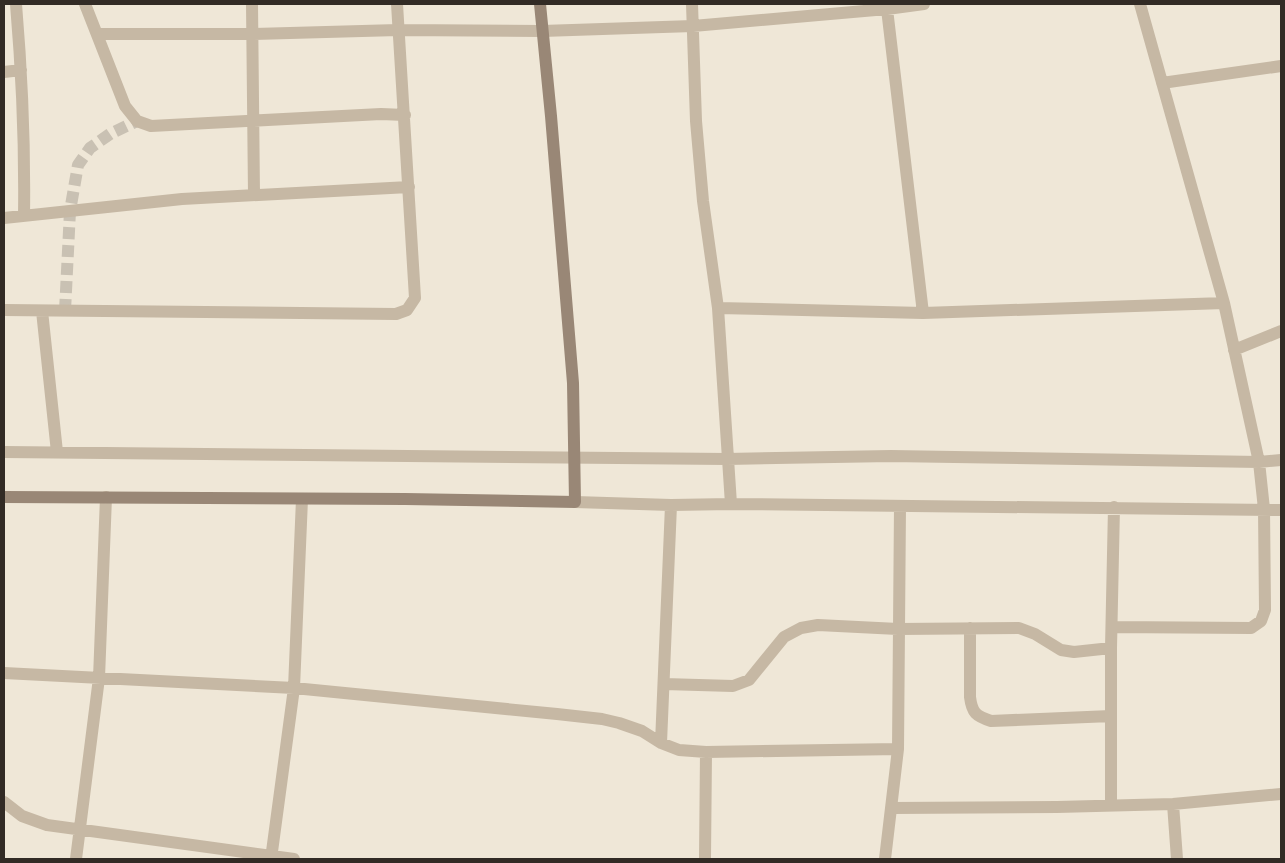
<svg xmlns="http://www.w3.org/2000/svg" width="1285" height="863" viewBox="0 0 1285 863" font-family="'Public Sans',sans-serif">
<rect width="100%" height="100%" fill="#efe7d7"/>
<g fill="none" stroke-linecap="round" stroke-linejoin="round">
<!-- street-tunnel -->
<path stroke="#c9c1b3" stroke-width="12" stroke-dasharray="12 6" stroke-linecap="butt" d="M65,311L70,211L78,165L90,148L110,134L137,121"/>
<!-- street -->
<path stroke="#c6b8a4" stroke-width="12" d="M16,4C22,75 25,145 24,216
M85,4L125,106L137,121L151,126L381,114L405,115
M252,4L254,195
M692,4L696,121L703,201L718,308L731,504
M887,9L923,313
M98,34H252L398,30L542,31L693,26L887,9L924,4
M4,72L21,70
M1162,83L1281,66
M4,218L182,199L409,187
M718,308L923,313L1224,303
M4,310L396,314L407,310L415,298L397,4
M42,311L57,452
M1234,350L1281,331
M4,452L727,459L891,456L1259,462L1281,460
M575,502L671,505L731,504L1281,510
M1112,627L1251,628L1261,621L1265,610L1264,509L1259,462L1224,303L1140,4
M970,628V697C972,713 976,716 991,721L1111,716
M4,673L294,688L557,714L602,719L619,723L642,731L661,743L679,750L706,752L898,749
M664,684L733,686L749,680L784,637L801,628L818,625L898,629L1019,628L1035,634L1061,650L1074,652L1111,648
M661,743L671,505
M4,802L22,816L47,825L294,859
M1173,804L1177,859
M1111,806V648L1114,507
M892,808L1057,807L1173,804L1281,794
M76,859L99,678L106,497
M271,859L294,688L302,499
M705,859L706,752
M885,859L898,749L900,506"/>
<!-- secondary -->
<path stroke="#998776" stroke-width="12" d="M4,497L405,499L575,502L573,383L551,116L540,4"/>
</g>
<!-- border -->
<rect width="1285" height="863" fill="none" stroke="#322b25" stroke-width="10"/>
</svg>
